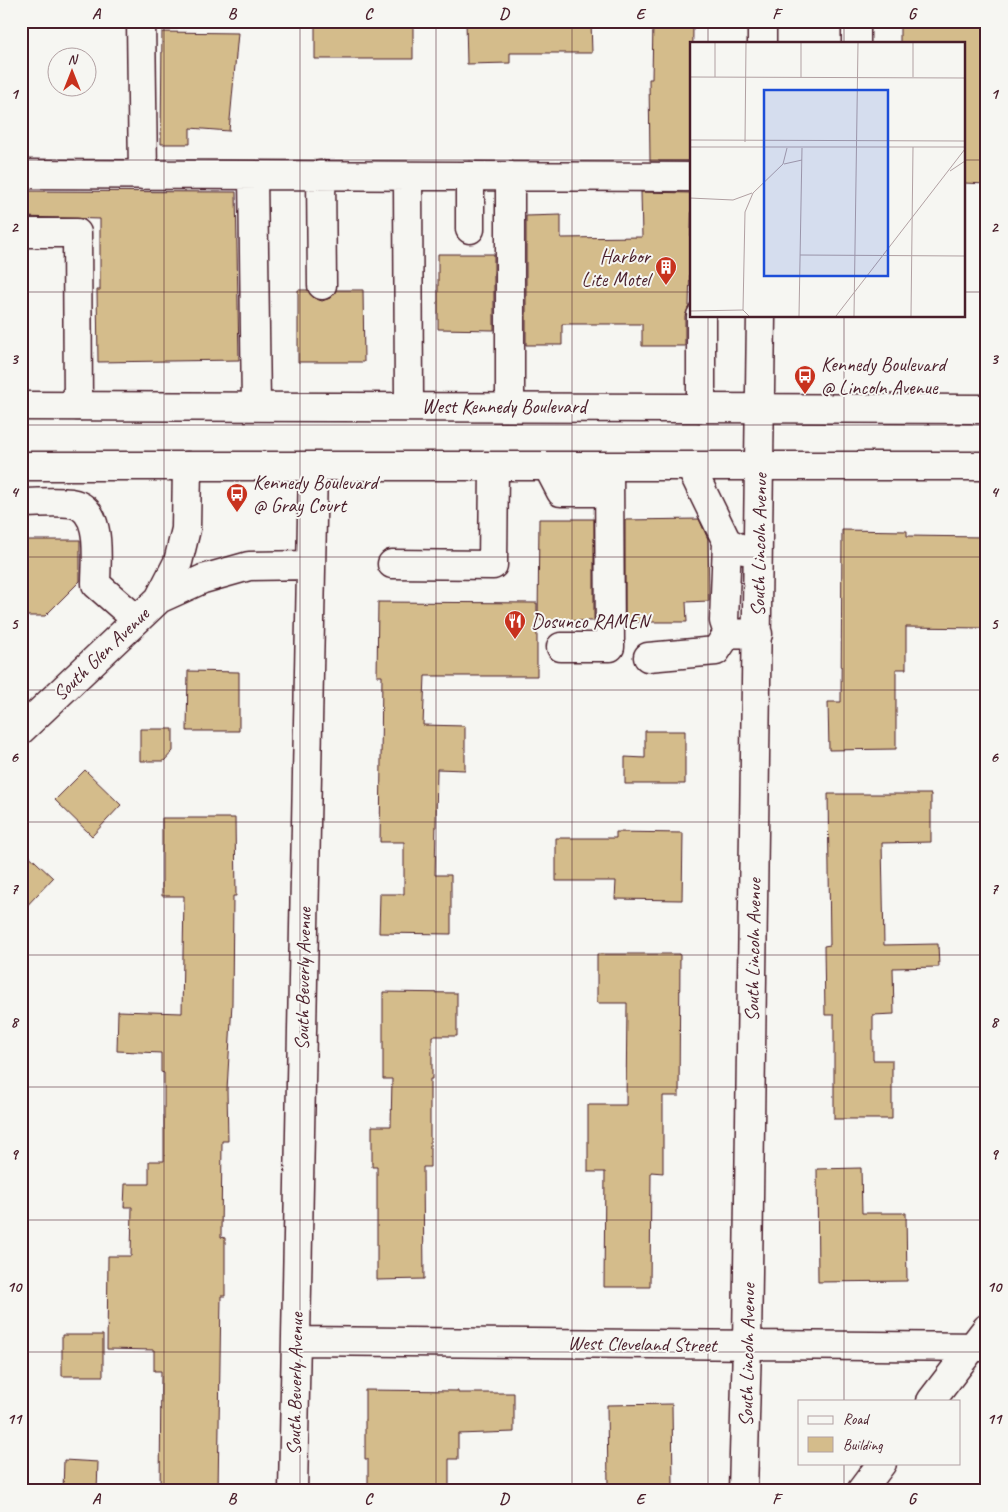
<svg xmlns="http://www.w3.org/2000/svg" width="1008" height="1512" viewBox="0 0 1008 1512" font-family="Caveat,sans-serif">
<rect width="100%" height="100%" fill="#f6f6f2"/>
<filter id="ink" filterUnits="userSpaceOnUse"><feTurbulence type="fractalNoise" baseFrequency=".02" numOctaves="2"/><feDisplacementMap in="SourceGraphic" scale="10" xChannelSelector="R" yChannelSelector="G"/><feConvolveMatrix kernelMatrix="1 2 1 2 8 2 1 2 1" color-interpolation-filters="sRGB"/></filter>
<g filter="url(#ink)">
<!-- building -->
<path fill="#d4bc8b" stroke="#4a1f2b" d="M315,21H413V59H315Z
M466,21H591L592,53H510V63L467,64Z
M653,21H693L692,161H650L649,79H652Z
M900,21H987V184L964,183V44H900Z
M162,32L238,33L229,131L190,128V144H161Z
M21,191L236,192L239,360L98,362L97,290H100V219L21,217Z
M641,192L692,193L689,306L685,316V346H642V324H562V345H526V216L561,215V238L642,237Z
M438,254H494V330L438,329Z
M298,290H308L314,298L322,301L330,298L336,290H363L364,362H298Z
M539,519H594V621L538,620Z
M699,519L708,539L709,601L686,602L687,622H625V520Z
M842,530L907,531V536L983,537L982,628L906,627V669H896V749L829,750L828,702H841Z
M21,540H80V581L45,616H21Z
M378,602L537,603V676H425L423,725L465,726V770L437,769L435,875H451V934L379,933L380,894H404V842H380L382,676H377Z
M188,671L239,672V731H187Z
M140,729H173V751L164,761H140Z
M645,731H685V784H625V757L645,758Z
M85,770L121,805L92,836L55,800Z
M828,794H931V842L882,843L884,945L938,944L939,967L893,968L894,1014L873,1015V1060H892V1119H834V1015H825L824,946L830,945Z
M162,818H235L236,896H233L232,1003L227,1090L228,1141H222L221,1237L225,1238V1296H221L218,1491H160L161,1371H154V1350L107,1349L108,1256H131L132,1207H124L125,1184H149V1161H164V1073L161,1072V1053L117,1051L118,1011L182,1013L184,896H162Z
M616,832L683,833L682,900L615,899L616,881H556V838H616Z
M21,848L53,878L21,912Z
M597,954H680L679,1096H663V1173L651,1172L650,1287H604L605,1172H588V1105H626L627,1003H597Z
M383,992L457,993V1036H432V1079H430V1167H423L424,1279L377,1280V1167H372V1126H391L392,1079H383Z
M861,1168L862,1213H906L907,1281L818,1282L817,1169Z
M62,1335H103V1376H62Z
M365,1390L458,1391V1393H514V1432L458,1434V1459H449V1491H368V1459H365Z
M672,1404L673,1486L608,1487L607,1405Z
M64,1460L98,1462L97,1491H63Z"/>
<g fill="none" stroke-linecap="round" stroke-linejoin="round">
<!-- minor casing -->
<g stroke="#4a1f2b" stroke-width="31">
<path id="minor" d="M141,21L143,175
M762,44V21
M856,44V21
M21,174L692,177
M253,175L256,406
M321,175L322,285
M408,176L409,406
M470,176V229
M21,233H77L78,406
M701,316V408
M510,406V176
M548,467L561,492H609
M691,468L727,542L744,550
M21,503C38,503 55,501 71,503C104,508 96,560 96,584L137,620
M727,542L724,621L728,633L758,634
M392,564L493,565L494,467
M159,599L203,579L249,566L311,565
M561,647H610L609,467
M648,657L716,651L728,633
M21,730L159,599L178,562L186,529L187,466
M296,1341L987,1347
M293,1491L313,467
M743,1491L747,1345L761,316"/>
</g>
<!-- major casing -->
<g stroke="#4a1f2b" stroke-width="31">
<path id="major" d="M21,406L987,409
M21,466H987
M931,1401L987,1328
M861,1491L882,1463"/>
</g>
<!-- minor -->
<use href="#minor" stroke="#f6f6f2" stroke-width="28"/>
<!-- major -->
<use href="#major" stroke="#f6f6f2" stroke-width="28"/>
</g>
</g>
<!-- grid -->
<path fill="none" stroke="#4a1f2b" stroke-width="1" stroke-opacity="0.55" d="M164,21V1491M300,21V1491M436,21V1491M572,21V1491M708,21V44M844,21V44M21,160H692M964,160H987M21,292H692M964,292H987M708,316V1491M844,316V1401M21,425H987M21,557H987M21,690H987M21,822H987M21,955H987M21,1087H987M21,1220H987M21,1352H987M844,1463V1491"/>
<!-- icons -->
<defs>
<g id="building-pin" transform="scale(1.125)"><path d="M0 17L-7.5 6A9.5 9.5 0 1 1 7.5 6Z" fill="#c8321e" stroke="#f6f6f2"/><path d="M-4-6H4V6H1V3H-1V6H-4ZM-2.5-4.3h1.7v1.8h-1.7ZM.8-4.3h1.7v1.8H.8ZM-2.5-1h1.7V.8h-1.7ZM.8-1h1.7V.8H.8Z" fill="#fff"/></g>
<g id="bus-pin" transform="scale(1.125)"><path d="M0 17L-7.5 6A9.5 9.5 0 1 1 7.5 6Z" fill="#c8321e" stroke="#f6f6f2"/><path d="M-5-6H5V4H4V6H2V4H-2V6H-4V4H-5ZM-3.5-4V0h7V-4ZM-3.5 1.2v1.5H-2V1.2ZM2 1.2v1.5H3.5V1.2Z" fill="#fff"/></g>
<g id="restaurant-pin" transform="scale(1.125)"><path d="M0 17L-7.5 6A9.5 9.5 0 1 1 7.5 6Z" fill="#c8321e" stroke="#f6f6f2"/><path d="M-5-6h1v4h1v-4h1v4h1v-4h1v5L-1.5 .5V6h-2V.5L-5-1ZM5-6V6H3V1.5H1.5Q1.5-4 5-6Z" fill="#fff"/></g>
</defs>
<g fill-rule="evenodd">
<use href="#building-pin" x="666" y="267"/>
<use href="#bus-pin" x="805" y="376"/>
<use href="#bus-pin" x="237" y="494"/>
<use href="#restaurant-pin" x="515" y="621"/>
</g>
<g text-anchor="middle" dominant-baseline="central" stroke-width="4" stroke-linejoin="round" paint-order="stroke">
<!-- poi labels -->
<g font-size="20" fill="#4a1f2b" stroke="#f6f6f2" text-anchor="start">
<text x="650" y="256" text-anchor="end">Harbor<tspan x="650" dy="23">Lite Motel</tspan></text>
<text x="821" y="364">Kennedy Boulevard<tspan x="821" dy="23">@ Lincoln Avenue</tspan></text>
<text x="253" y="482">Kennedy Boulevard<tspan x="253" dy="23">@ Gray Court</tspan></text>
<text x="531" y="621">Dosunco RAMEN</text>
</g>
<!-- street labels -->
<g font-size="20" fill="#4a1f2b" stroke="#f6f6f2">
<text x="504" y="406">West Kennedy Boulevard</text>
<text transform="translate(759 545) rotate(-89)">South Lincoln Avenue</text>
<text transform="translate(101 654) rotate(-44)">South Glen Avenue</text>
<text transform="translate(753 950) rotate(-89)">South Lincoln Avenue</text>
<text transform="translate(303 979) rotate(-89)">South Beverly Avenue</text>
<text transform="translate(642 1344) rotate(1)">West Cleveland Street</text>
<text transform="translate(747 1355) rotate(-89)">South Lincoln Avenue</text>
<text transform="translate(295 1384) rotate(-89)">South Beverly Avenue</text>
</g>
</g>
<!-- overview -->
<g transform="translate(690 42)">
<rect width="275" height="275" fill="#f6f6f2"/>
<path fill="none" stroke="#b1a0a2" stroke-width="1" d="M223,1V35M0,35L275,36M25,35V1M111,35V1M0,98L275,99M55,100L56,1M0,105H275M94,122L112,118M260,129L275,119M0,156L43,158L62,151M110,213L275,214M53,268L55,170L63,151L93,122L97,106M0,269L53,268L59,274M109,274L112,106M146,274L275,107M164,274L168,1M221,274L223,105"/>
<path fill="#1d4ed8" fill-opacity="0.15" stroke="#1d4ed8" stroke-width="2.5" d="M74,48H198V234H74Z"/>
<rect width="275" height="275" fill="none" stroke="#4a1f2b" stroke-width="2.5"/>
</g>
<!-- margin -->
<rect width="1008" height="1512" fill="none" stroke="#f6f6f2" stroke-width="55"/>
<!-- legend -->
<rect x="798" y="1400" width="162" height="65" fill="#f6f6f2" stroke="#b1a0a2"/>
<rect x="808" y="1416" width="25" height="8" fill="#f6f6f2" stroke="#b1a0a2"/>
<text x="843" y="1424" font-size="15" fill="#4a1f2b">Road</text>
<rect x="808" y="1437" width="25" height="15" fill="#d4bc8b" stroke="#b1a0a2"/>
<text x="843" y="1450" font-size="15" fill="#4a1f2b">Building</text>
<!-- north arrow -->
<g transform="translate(72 72)"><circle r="24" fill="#f6f6f2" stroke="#b1a0a2"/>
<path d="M0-4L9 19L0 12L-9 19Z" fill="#c8321e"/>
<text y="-8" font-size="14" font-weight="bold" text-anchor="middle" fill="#4a1f2b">N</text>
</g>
<rect x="28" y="28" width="952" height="1456" fill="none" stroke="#4a1f2b" stroke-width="2"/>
<g font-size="16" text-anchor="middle" font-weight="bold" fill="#4a1f2b">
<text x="96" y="19">A</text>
<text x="232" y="19">B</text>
<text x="368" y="19">C</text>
<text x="504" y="19">D</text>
<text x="640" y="19">E</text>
<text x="776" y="19">F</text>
<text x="912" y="19">G</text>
<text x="14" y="99">1</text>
<text x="994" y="99">1</text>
<text x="14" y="232">2</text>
<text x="994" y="232">2</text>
<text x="14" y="364">3</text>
<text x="994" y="364">3</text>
<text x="14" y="497">4</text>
<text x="994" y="497">4</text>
<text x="14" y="629">5</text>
<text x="994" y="629">5</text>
<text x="14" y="762">6</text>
<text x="994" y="762">6</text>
<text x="14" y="894">7</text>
<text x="994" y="894">7</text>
<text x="14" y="1027">8</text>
<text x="994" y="1027">8</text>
<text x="14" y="1159">9</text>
<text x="994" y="1159">9</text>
<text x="14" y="1292">10</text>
<text x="994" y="1292">10</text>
<text x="14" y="1424">11</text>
<text x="994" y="1424">11</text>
<text x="96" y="1504">A</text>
<text x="232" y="1504">B</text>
<text x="368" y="1504">C</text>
<text x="504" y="1504">D</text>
<text x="640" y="1504">E</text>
<text x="776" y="1504">F</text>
<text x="912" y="1504">G</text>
</g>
</svg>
